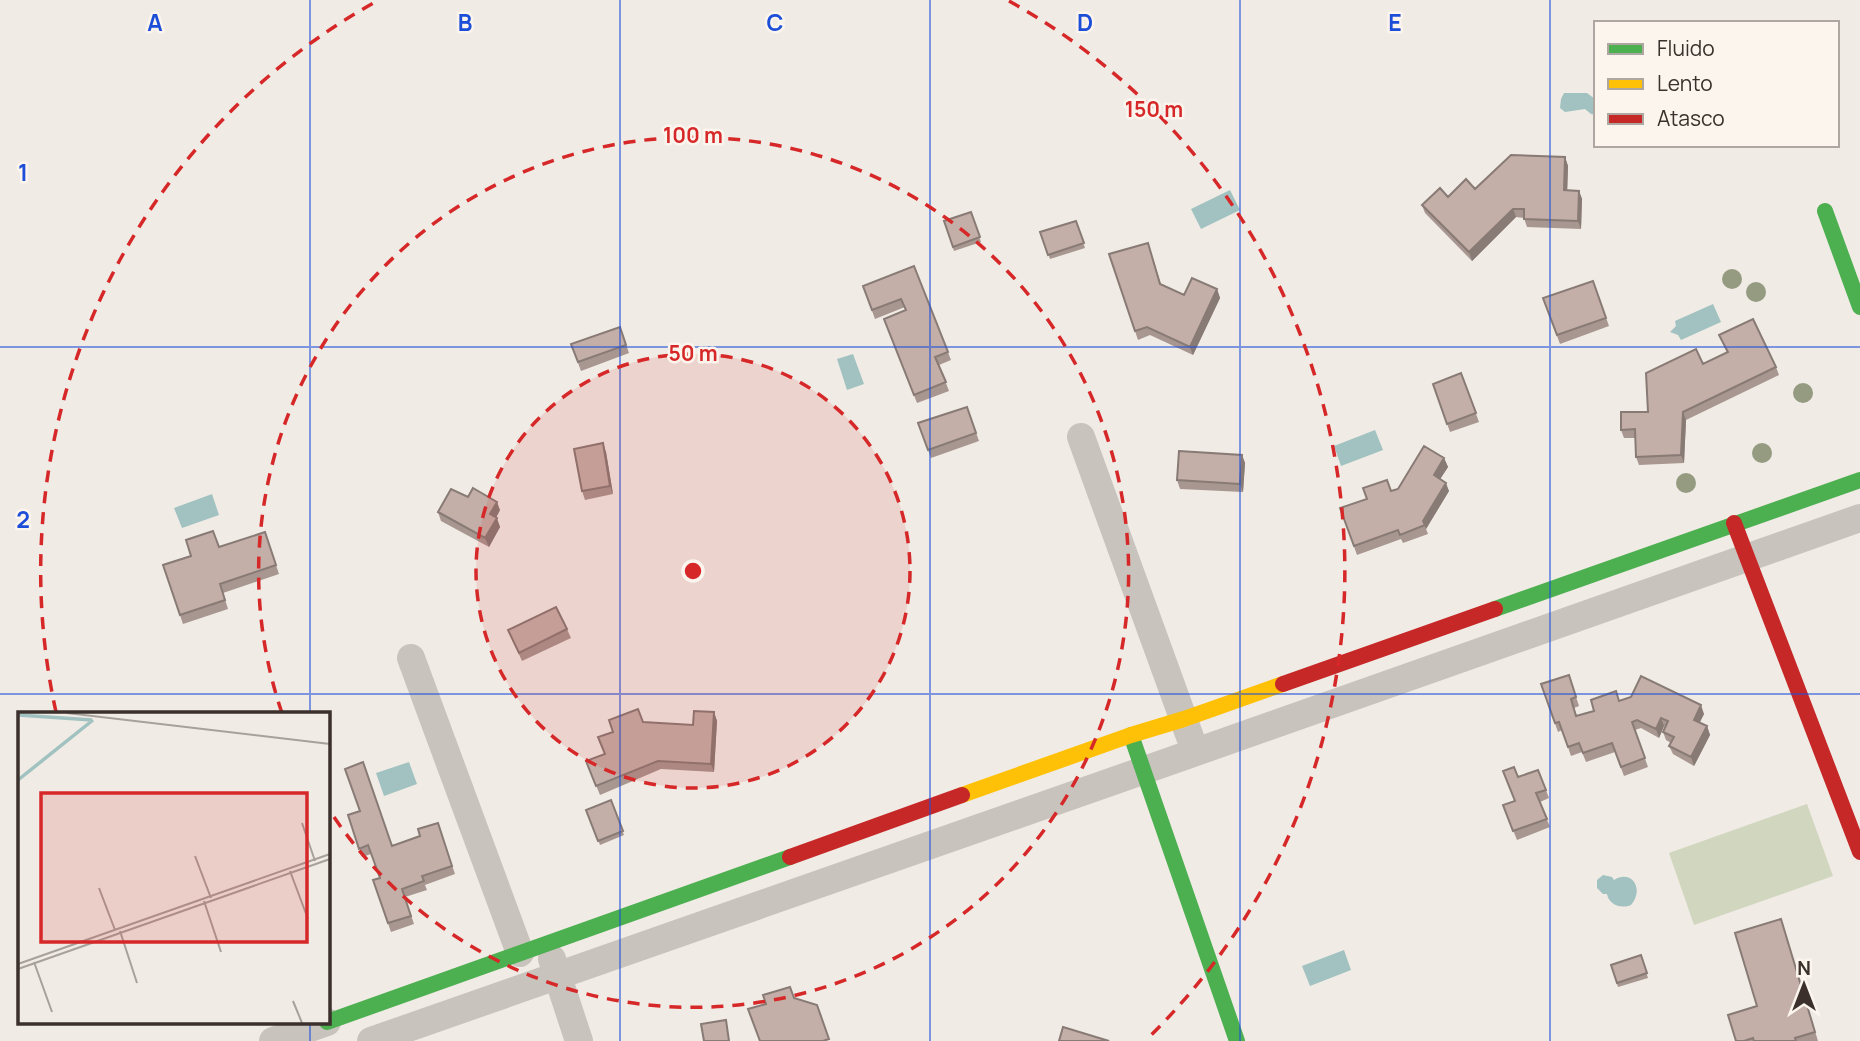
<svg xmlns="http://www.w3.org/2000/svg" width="1860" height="1041" viewBox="0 0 1860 1041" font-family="Manrope,sans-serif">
<rect width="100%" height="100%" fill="#f0ebe5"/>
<!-- green -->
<path fill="#d1d6bf" d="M1807,804L1833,876L1694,925L1669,853Z"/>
<!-- water -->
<path fill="#a1c2c1" d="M1564,93H1587L1595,99L1596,115L1591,114L1585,109L1565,112L1560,108L1561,99Z
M1230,190L1240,210L1201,229L1191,209Z
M1713,304L1721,322L1681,340L1678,335L1670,332L1676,326L1675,321Z
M853,354L864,384L847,390L837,359Z
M1375,430L1383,450L1341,466L1334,446Z
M212,494L219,515L182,528L174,508Z
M409,762L417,784L384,796L376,773Z
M1603,875L1612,877L1614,880C1631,869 1645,888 1631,905C1621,909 1609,905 1607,894H1603L1597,888V880Z
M1344,950L1351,970L1310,986L1302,966Z"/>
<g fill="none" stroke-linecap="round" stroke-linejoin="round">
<!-- street -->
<path stroke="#c9c3be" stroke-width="28" d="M1081,437L1190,737
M411,658L520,953
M552,959L579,1041
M273,1041L327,1022
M371,1041L1196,752L1860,518"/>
<!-- fast -->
<path stroke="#4caf50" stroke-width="16" d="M1825,211L1860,307
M1495,609L1860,480
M1131,735L1237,1041
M327,1022L790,857"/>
<!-- slow -->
<path stroke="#ffc107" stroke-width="16" d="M962,795L1131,735L1184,719L1283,684"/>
<!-- jam -->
<path stroke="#c62828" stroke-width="16" d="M1734,523L1860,852
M1283,684L1495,609
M790,857L962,795"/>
</g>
<!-- trees -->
<g fill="#959b80">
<circle cx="1732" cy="279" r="10"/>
<circle cx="1756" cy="292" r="10"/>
<circle cx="1803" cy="393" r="10"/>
<circle cx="1762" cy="453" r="10"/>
<circle cx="1686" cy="483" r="10"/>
</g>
<!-- wall -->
<path fill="#a89690" d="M1565,157L1568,166L1567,190L1579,191L1582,199L1581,229L1527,227L1524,218L1516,217L1472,261L1425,213L1422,205L1475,189Z
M971,212L981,242L954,251L944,221Z
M1076,221L1085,248L1050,259L1040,232Z
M1148,243L1161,284L1184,295L1217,289L1220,298L1193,355L1150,335L1138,340L1109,254Z
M914,266L951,360L939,365L949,391L917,403L884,319L906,310L905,307L875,319L863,286Z
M1593,281L1609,326L1560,344L1543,298Z
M620,327L629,353L581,371L571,344Z
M1719,335L1776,367L1779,375L1686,420L1684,463L1639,465L1636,457L1635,438H1624L1621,430L1648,412L1703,364L1727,353Z
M1461,373L1479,422L1450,432L1433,384Z
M967,407L979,441L931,458L918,423Z
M606,452L613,494L585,500L582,491Z
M1242,455L1245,463L1243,492L1180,489L1177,480Z
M1444,458L1448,467L1440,479L1449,491L1426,529L1428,534L1403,543L1401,539L1357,555L1340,508L1398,489Z
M468,497L500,510L496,518L500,527L489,547L441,521L438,512Z
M265,532L279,574L223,593L228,609L183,624L163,565Z
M567,629L571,638L522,661L508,630Z
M1569,675L1579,706L1574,708L1577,716L1594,711L1619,700L1704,714L1699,723L1707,726L1710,735L1694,766L1673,754L1669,746L1671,743L1666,740L1663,732L1666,727L1664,726L1659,738L1641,728L1635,730L1648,767L1624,776L1615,752L1586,762L1582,752L1571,756L1562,730L1558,732L1541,684Z
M714,712L717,721L714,772L661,769L600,795L586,761L605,754L613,732L643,722L693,725Z
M1538,770L1549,798L1540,802L1550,827L1517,840L1503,805L1515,801L1518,777Z
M611,800L624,835L600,845L586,810Z
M348,815L393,846L420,836L438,823L455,874L425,885L427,890L405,897L414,924L391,932L373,880L380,878L371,854L362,857Z
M1781,919L1818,1041H1736L1757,1006Z
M1641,955L1648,978L1618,987L1611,965Z"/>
<!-- shaded-wall -->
<path fill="#887a75" d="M1565,157L1568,166L1567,199L1564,190Z
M1579,191L1582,199L1581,229L1578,221Z
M1513,209L1516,217L1472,261L1469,252Z
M1217,289L1220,298L1193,355L1190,347Z
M1683,412L1686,420L1684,463L1681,455Z
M603,443L606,452L613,494L610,486Z
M1242,455L1245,463L1243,492L1240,484Z
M1444,458L1448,467L1437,484L1434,475Z
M1446,483L1449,491L1426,529L1423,521Z
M497,502L500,510L493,523L490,514Z
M497,518L500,527L489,547L485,538Z
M1701,705L1704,714L1697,728L1694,720Z
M714,712L717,721L714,772L711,764Z
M1661,718L1664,726L1659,738L1656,729Z
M1707,726L1710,735L1694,766L1691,757Z"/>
<!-- building -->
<path fill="#c3afa7" stroke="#887a75" stroke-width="2" d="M1511,155L1565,157L1564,190L1579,191L1578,221L1524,219V209H1513L1469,252L1422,205L1440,188L1448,197L1466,179L1475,189Z
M971,212L980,237L953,247L944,221Z
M1076,221L1084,243L1048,255L1040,232Z
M1148,243L1160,284L1184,295L1192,278L1217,289L1190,347L1147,327L1135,331L1109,254Z
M914,266L948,352L935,357L946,382L914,395L884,319L906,310L901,299L872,310L863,286Z
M1593,281L1606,318L1557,335L1543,298Z
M1753,319L1776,367L1683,412L1681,455L1636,457L1635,429L1621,430V412H1648L1646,373L1696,349L1703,364L1728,352L1719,335Z
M620,327L626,345L578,362L571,344Z
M1461,373L1476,413L1447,424L1433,384Z
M967,407L976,433L928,450L918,423Z
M603,443L610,486L582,491L574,449Z
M1424,446L1444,458L1434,475L1446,483L1423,521L1425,525L1400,535L1398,530L1354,546L1340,508L1367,499L1363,488L1387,480L1391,491L1398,489Z
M1179,451L1242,455L1240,484L1177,480Z
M473,488L497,502L490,514L497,518L485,538L438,512L451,489L468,497Z
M213,531L219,547L265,532L276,565L220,584L225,600L180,615L163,565L191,556L186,540Z
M556,607L567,629L519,653L508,630Z
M1569,675L1576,697L1571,699L1576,716L1594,711L1591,700L1616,691L1619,701L1631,697L1641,676L1701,705L1694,720L1707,726L1691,757L1669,746L1674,737L1663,732L1668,721L1661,718L1656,729L1637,720L1632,722L1645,758L1621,767L1612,743L1583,753L1579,743L1568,747L1559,722L1555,723L1541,684Z
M638,709L643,722L693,725L694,711L714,712L711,764L658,761L596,786L586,761L605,754L598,737L613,732L609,720Z
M363,762L392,846L420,836L418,829L438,823L452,866L422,876L424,881L402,889L411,916L388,923L373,880L380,878L368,845L359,849L348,815L360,811L345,769Z
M1514,767L1518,777L1538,770L1546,790L1536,793L1547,819L1513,831L1503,805L1515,801L1503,771Z
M611,800L623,831L598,841L586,810Z
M1781,919L1815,1032L1795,1038L1796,1041H1754L1753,1038L1744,1041H1736L1728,1015L1757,1006L1735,933Z
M1641,955L1647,973L1617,983L1611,965Z
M790,987L794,998L817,1005L829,1039L823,1041H760L748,1009L766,1004L763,995Z
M726,1020L729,1041H704L701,1024Z
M1063,1027L1109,1041H1059Z"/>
<!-- grid -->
<path fill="none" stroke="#1d4ed8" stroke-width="2" stroke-opacity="0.55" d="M310,0V714M620,0V1041M930,0V1041M1240,0V1041M1550,0V1041M0,347H1860M0,694H1860M310,1022V1041"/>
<!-- distance rings -->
<circle cx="693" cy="571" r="217" fill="#d62828" fill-opacity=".12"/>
<g fill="none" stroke="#d62828" stroke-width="3.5" stroke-dasharray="12 9">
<circle cx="693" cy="571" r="217"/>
<path d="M282 713A435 435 0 1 1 328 808"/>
<path d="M56 712A652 652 0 0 1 377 1M1009 1A652 652 0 0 1 1146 1040"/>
</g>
<!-- overview -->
<g transform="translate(18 712)">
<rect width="312" height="312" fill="#f0ebe5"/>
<path fill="none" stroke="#a1c2c1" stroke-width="3.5" d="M0,3L74,8M0,68L75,8"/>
<path fill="none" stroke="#a8a09b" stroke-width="2" d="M49,1L312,32M284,111L297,149M177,144L193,186M272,159L290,207M81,176L97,218M186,189L203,240M102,219L119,271M16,250L34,300M0,252L312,142M0,257L312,147M275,289L284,311"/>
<path fill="#d62828" fill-opacity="0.15" stroke="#d62828" stroke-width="3.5" d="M23,81H289V230H23Z"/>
<rect width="312" height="312" fill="none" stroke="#3b302b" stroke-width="3.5"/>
</g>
<g font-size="23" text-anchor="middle" font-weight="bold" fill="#1d4ed8" stroke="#fbf5ee" stroke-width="5" stroke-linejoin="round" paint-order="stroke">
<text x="155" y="31">A</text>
<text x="465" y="31">B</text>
<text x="775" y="31">C</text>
<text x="1085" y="31">D</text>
<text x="1395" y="31">E</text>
<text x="23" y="181">1</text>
<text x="23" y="528">2</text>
</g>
<circle cx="693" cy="571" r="10" fill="#d62828" stroke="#fbf5ee" stroke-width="3.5"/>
<g font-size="21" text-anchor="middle" font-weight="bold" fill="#d62828" stroke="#fbf5ee" stroke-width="5" stroke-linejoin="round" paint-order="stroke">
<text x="1154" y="117">150 m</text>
<text x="693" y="143">100 m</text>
<text x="693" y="361">50 m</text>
</g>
<!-- legend -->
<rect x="1594" y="21" width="245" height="126" fill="#fbf5ee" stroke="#aea6a0" stroke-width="2"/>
<rect x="1608" y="44" width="35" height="10" fill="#4caf50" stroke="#aea6a0" stroke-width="2"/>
<text x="1657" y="56" font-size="21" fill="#3b302b">Fluido</text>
<rect x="1608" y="79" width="35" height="10" fill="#ffc107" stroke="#aea6a0" stroke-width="2"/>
<text x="1657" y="91" font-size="21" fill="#3b302b">Lento</text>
<rect x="1608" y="114" width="35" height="10" fill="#c62828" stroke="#aea6a0" stroke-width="2"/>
<text x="1657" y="126" font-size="21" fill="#3b302b">Atasco</text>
<!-- north arrow -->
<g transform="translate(1804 985)" stroke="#fbf5ee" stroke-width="5" paint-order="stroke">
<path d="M0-5L12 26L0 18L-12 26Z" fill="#3b302b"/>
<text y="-10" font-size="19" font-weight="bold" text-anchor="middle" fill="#3b302b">N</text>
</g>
</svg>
